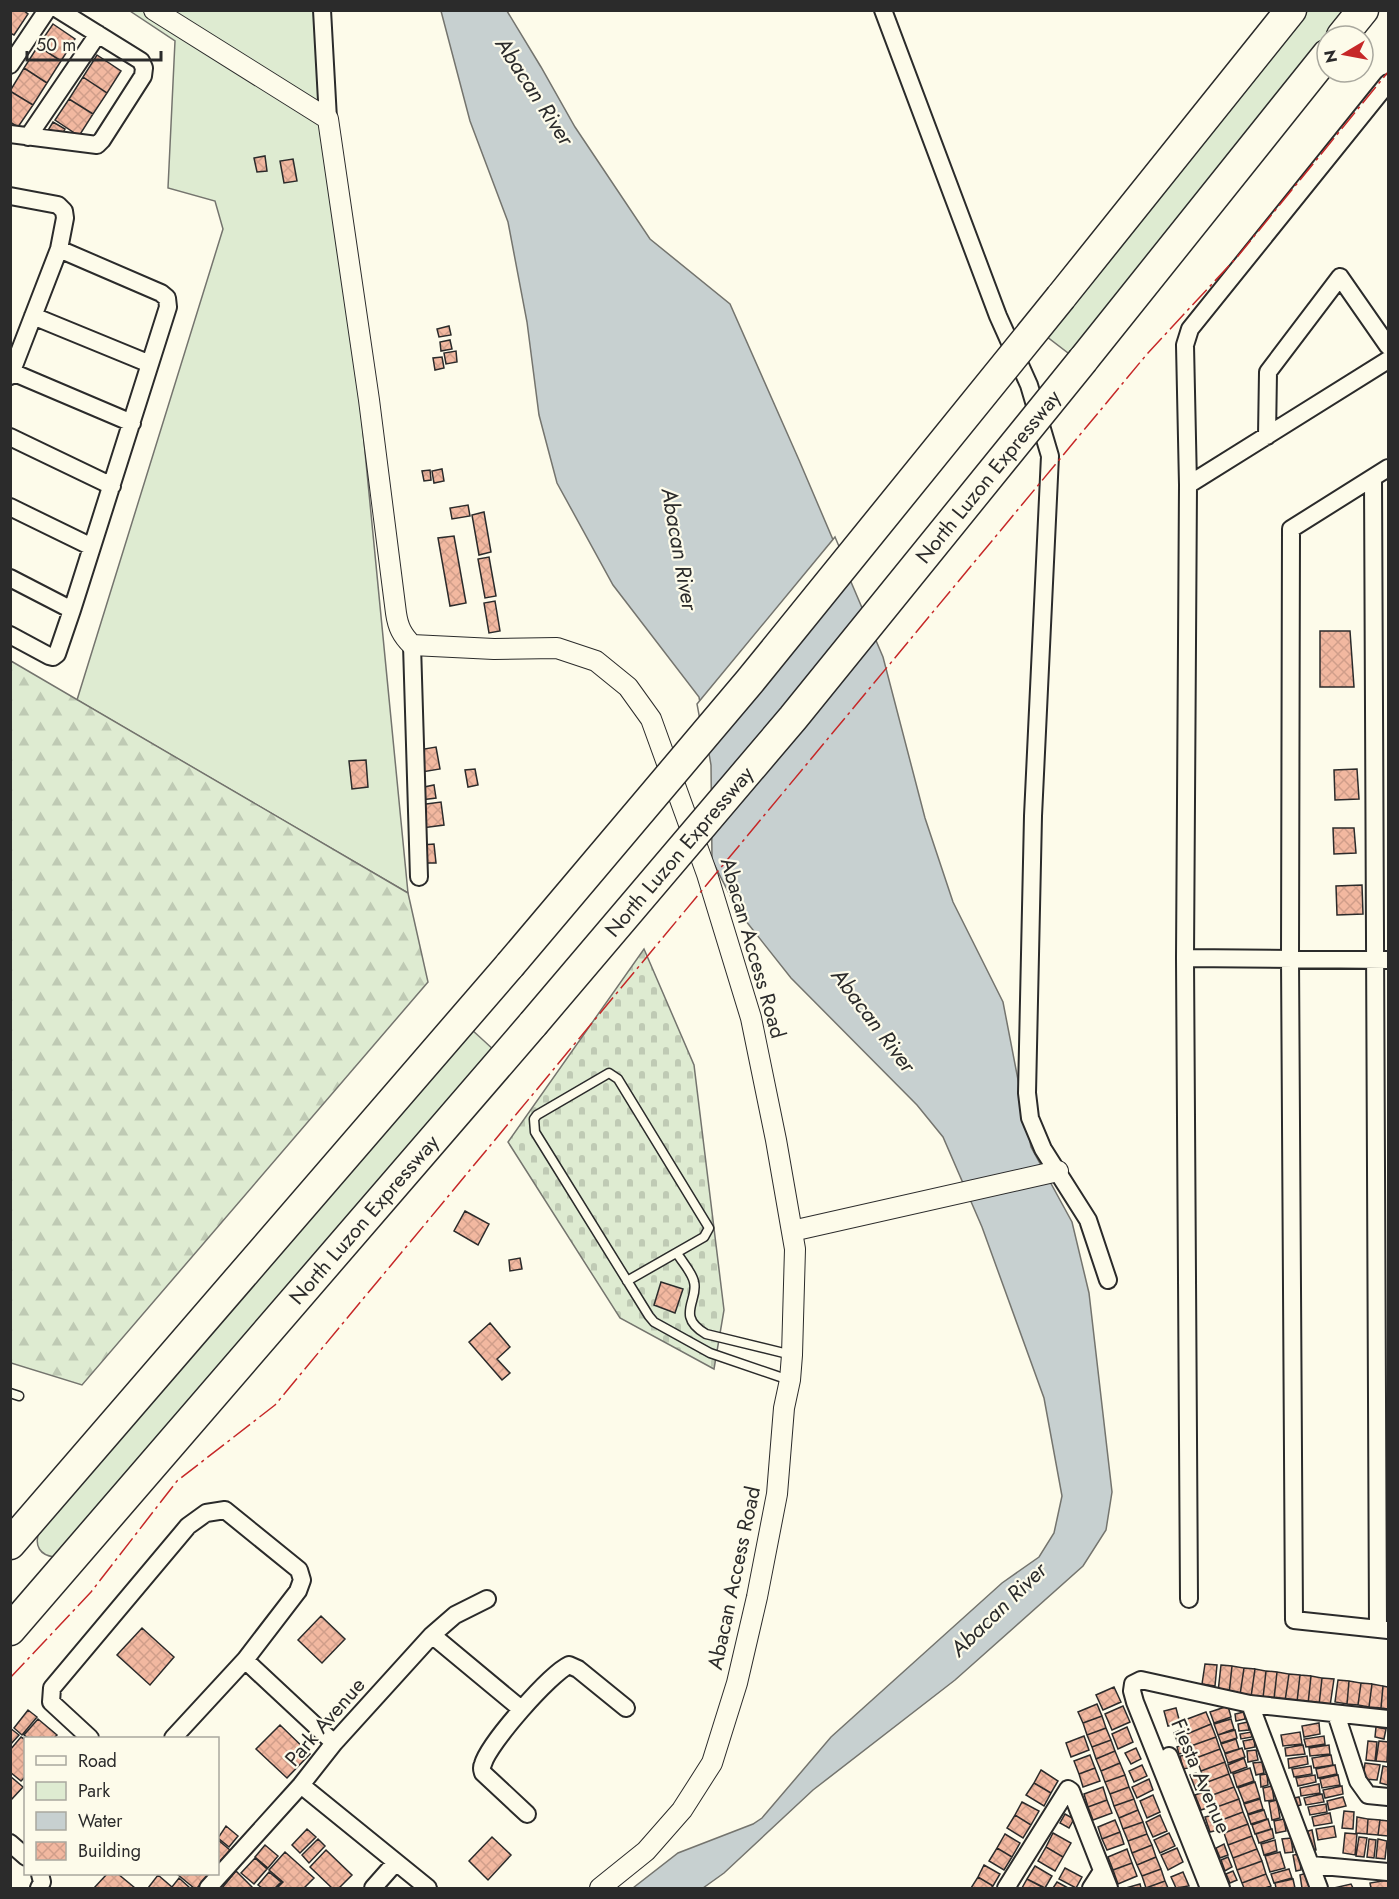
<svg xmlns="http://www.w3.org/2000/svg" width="1399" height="1899" viewBox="0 0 1399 1899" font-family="Jost,sans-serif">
<defs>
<pattern id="forest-firs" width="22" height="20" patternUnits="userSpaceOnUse" patternTransform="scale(1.5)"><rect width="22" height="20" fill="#deebd1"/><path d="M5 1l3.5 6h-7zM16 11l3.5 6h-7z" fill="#bfcab4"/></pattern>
<pattern id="cemetery-stones" width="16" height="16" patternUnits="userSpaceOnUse" patternTransform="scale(1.5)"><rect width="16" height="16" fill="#deebd1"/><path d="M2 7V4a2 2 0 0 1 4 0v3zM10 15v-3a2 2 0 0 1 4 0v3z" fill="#bfcab4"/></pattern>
<pattern id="building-cross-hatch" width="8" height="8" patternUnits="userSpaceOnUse" patternTransform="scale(1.5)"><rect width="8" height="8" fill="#f2b8a0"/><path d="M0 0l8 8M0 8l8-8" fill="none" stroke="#d09e8a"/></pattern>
</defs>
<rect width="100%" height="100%" fill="#fdfbea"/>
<!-- green -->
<path fill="#deebd1" stroke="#74746e" stroke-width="1.5" d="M130,11H322L408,893L77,700L223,229L215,201L168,188L175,41Z
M1304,11H1345L1072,356L1046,336Z
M471,1029L495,1051L54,1557C40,1555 34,1546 39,1532Z"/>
<!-- forest -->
<path fill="url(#forest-firs)" stroke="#74746e" stroke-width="1.5" d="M11,661L408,893L428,982L82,1385L11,1363Z"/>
<!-- cemetery -->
<path fill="url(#cemetery-stones)" stroke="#74746e" stroke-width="1.5" d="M644,949L694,1065L724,1310L714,1369L620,1318L508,1142Z"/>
<!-- water -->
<path fill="#c7d0d0" stroke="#74746e" stroke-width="1.5" d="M441,11H507L541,67L575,127L650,239L730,304L799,460L883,657L925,818L953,902L1003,1002L1031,1147L1072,1222L1089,1293L1112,1492L1106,1530L1083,1566L955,1680L813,1790L724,1873L703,1888H633L678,1853L753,1824L762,1818L831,1737L1002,1583L1039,1557L1054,1533L1062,1496L1044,1398L982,1227L943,1137L917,1105L791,978L738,911L712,860L711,765L699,697L613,585L557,483L539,415L527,322L508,222L470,121Z"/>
<!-- pier -->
<path fill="#fdfbea" stroke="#74746e" stroke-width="1.5" d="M835,537L850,572L705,747L697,704Z"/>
<!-- building -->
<path fill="url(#building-cross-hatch)" stroke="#2b2b2b" stroke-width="1.5" d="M10,10H23L28,14L14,35L10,33Z
M53,24L75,39L61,61L38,46Z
M38,46L61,61L47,83L24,68Z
M97,55L121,71L107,93L83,77Z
M24,68L47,83L33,105L10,91Z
M83,77L107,93L93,114L69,99Z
M10,91L33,105L18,127L10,122Z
M69,99L93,114L79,136L55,120Z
M53,122L65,129L59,140L47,132Z
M265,156L267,171L257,172L254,158Z
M293,159L297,181L284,183L280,161Z
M449,326L451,335L439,337L437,329Z
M450,340L452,349L441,351L440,342Z
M456,351L457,362L446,364L444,353Z
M442,357L444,368L435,370L433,358Z
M442,469L444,481L434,483L432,471Z
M430,470L431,480L424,481L422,471Z
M468,505L470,516L452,519L450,508Z
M484,512L491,552L479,555L472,515Z
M454,536L466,603L450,606L438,538Z
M489,557L496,596L485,598L478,559Z
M495,601L500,631L489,633L484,603Z
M1320,631H1350L1354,687H1320Z
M436,747L440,769L422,772L418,750Z
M366,760L368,787L352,789L349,761Z
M475,769L478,785L468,787L465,770Z
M1357,769L1359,799L1335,800L1334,770Z
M434,785L436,798L421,800L419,788Z
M441,802L444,825L422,828L419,805Z
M1333,828H1354L1356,853L1334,854Z
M434,844L436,863H424L422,845Z
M1362,885L1363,914L1337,915L1336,886Z
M465,1211L489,1224L478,1245L454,1231Z
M520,1258L522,1269L510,1271L509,1260Z
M661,1282L683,1289L675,1313L654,1305Z
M490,1323L510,1347L497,1359L510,1373L502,1380L469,1342Z
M321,1616L345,1639L322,1663L298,1640Z
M142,1628L174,1657L150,1685L117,1655Z
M1205,1664L1217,1665L1215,1686L1202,1684Z
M1221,1665L1232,1666L1229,1694L1218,1692Z
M1232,1666L1244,1668L1240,1695L1229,1694Z
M1244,1668L1255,1669L1251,1697L1240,1695Z
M1255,1669L1266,1671L1263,1698L1251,1697Z
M1266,1671L1277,1672L1274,1699L1263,1698Z
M1277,1672L1289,1674L1285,1701L1274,1699Z
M1289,1674L1300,1675L1297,1702L1285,1701Z
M1300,1675L1311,1676L1308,1704L1297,1702Z
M1311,1676L1322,1678L1319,1705L1308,1704Z
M1322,1678L1334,1679L1330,1706L1319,1705Z
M1338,1680L1349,1681L1347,1704L1335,1702Z
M1349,1681L1361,1683L1358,1705L1347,1704Z
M1361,1683L1372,1684L1369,1707L1358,1705Z
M1372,1684L1383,1686L1381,1708L1369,1707Z
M1383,1686L1388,1687V1709L1381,1708Z
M1114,1687L1121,1702L1103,1710L1096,1695Z
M1097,1704L1102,1716L1083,1723L1078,1712Z
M1123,1706L1130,1722L1112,1730L1105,1714Z
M1228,1706L1231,1717L1214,1723L1210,1712Z
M1176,1708L1180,1723L1168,1726L1164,1711Z
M28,1710L37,1717L22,1735L14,1728Z
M1206,1712L1211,1724L1187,1734L1182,1721Z
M1244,1712L1245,1719L1236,1721L1235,1714Z
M1102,1716L1106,1728L1087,1735L1083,1723Z
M38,1719L57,1735L54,1738H28L24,1735Z
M1231,1719L1234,1729L1218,1735L1214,1724Z
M1248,1722L1249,1730L1239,1731L1238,1724Z
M1319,1723L1320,1734L1304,1737L1302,1726Z
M1211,1724L1216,1737L1191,1746L1187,1734Z
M280,1725L310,1754L287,1778L256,1749Z
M1127,1727L1133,1742L1118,1749L1112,1734Z
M1376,1727L1386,1729L1384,1739L1375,1737Z
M10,1728L19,1735L10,1745Z
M1106,1728L1111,1740L1092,1747L1087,1735Z
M1180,1730L1184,1741L1178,1743L1174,1733Z
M1235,1730L1237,1738L1221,1743L1218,1735Z
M1251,1732L1252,1737L1241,1739L1240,1734Z
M1300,1732L1302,1744L1283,1746L1281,1735Z
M1084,1736L1089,1750L1071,1757L1066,1743Z
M1324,1736L1325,1744L1306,1747L1304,1739Z
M21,1737L26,1740V1776L21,1781L10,1772V1750Z
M1216,1737L1220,1749L1196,1758L1191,1746Z
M1236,1739L1239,1749L1225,1753L1221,1744Z
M1254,1739L1255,1747L1245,1749L1243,1741Z
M1111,1740L1115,1751L1096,1759L1092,1747Z
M1368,1741L1377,1742L1375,1761L1366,1760Z
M1379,1741L1388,1742L1387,1762L1376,1761Z
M1187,1743L1189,1751L1179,1754L1177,1747Z
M1303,1745L1305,1754L1286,1756L1285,1748Z
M1329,1745L1330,1754L1310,1756L1309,1748Z
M1136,1748L1141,1759L1131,1764L1125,1753Z
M1242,1748L1245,1757L1228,1763L1225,1754Z
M1220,1749L1225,1762L1201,1771L1196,1758Z
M1256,1750L1258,1760L1248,1762L1247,1751Z
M1115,1751L1120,1763L1101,1771L1096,1759Z
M1191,1754L1194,1767L1183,1769L1180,1756Z
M1090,1755L1095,1768L1079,1774L1074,1761Z
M1331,1755L1333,1765L1314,1768L1312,1758Z
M1307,1756L1308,1764L1289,1768L1288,1759Z
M1244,1758L1247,1767L1231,1773L1228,1765Z
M1225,1762L1229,1774L1205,1783L1201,1771Z
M1262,1762L1264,1773L1256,1775L1253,1763Z
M1120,1763L1125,1775L1105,1782L1101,1771Z
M1365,1763L1380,1765L1377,1780L1363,1779Z
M1142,1765L1147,1776L1134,1782L1129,1771Z
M1335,1765L1337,1774L1318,1778L1316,1769Z
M1311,1766L1312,1774L1294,1777L1292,1769Z
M1383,1766L1388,1767V1785L1380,1783Z
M1095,1768L1100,1781L1083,1787L1079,1774Z
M1250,1768L1254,1781L1237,1787L1233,1774Z
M1041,1770L1058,1781L1051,1793L1034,1783Z
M1196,1773L1201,1788L1196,1790L1190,1775Z
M1229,1774L1234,1787L1210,1796L1205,1783Z
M1267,1774L1268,1785L1261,1787L1260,1775Z
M1125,1775L1129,1787L1110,1794L1105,1782Z
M1315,1775L1316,1782L1298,1786L1296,1778Z
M1338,1775L1340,1785L1322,1788L1320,1779Z
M10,1776L23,1787L10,1801Z
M1149,1779L1153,1790L1137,1798L1132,1787Z
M1255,1782L1260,1798L1244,1803L1238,1788Z
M1034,1783L1051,1793L1044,1806L1026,1795Z
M1319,1784L1320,1793L1301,1796L1300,1788Z
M1272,1786L1274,1800L1265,1801L1263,1788Z
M1342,1786L1343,1794L1325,1798L1323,1790Z
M1103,1787L1107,1800L1088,1807L1084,1794Z
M1129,1787L1134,1799L1114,1806L1110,1794Z
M1234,1787L1239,1799L1214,1808L1210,1796Z
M1204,1792L1210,1807L1201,1810L1195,1795Z
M1322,1794L1324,1802L1306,1805L1304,1798Z
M1153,1795L1160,1812L1147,1818L1140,1801Z
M1299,1797L1301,1805L1296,1806L1294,1798Z
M1343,1797L1346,1806L1329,1810L1327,1801Z
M1134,1799L1138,1810L1119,1818L1114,1806Z
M1239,1799L1243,1812L1219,1821L1214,1808Z
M1260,1799L1263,1809L1248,1814L1244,1804Z
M1107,1800L1112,1813L1093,1820L1088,1807Z
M1277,1800L1280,1818L1272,1820L1269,1802Z
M1022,1802L1039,1811L1031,1825L1015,1815Z
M1326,1804L1327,1812L1310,1815L1308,1807Z
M1138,1810L1143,1822L1123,1829L1119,1818Z
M1264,1810L1267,1819L1251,1824L1248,1815Z
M1344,1811L1354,1812L1353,1829L1342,1828Z
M1243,1812L1248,1824L1224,1833L1219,1821Z
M1330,1813L1332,1823L1314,1826L1312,1817Z
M1065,1814L1074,1819L1069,1828L1060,1823Z
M1015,1815L1031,1825L1023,1838L1007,1828Z
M1160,1815L1167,1831L1153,1837L1146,1822Z
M1213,1815L1218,1830L1210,1832L1205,1817Z
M1357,1817L1368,1819L1367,1834L1356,1833Z
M1268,1819L1271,1829L1255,1834L1252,1825Z
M1284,1819L1286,1831L1276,1833L1274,1821Z
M1368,1819L1380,1820L1378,1835L1367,1834Z
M1115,1820L1120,1832L1102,1839L1098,1827Z
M1380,1820L1388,1821V1836L1378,1835Z
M1143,1822L1147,1834L1128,1841L1123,1829Z
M1248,1824L1252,1836L1228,1845L1224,1833Z
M226,1826L238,1836L229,1847L218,1838Z
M1334,1826L1336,1837L1318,1840L1316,1829Z
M307,1829L316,1837L300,1853L292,1845Z
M1272,1829L1274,1838L1259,1843L1256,1834Z
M1312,1830L1316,1850L1311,1851L1308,1831Z
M1120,1832L1124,1844L1107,1850L1102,1839Z
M1053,1833L1071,1843L1063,1857L1046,1847Z
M1169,1833L1175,1846L1160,1853L1154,1840Z
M1345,1833L1357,1834L1355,1855L1343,1853Z
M1005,1834L1020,1843L1012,1857L997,1848Z
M1147,1834L1152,1845L1132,1853L1128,1841Z
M1252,1836L1257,1849L1233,1858L1228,1845Z
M492,1837L511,1855L488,1880L469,1861Z
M1359,1837L1367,1838L1364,1857L1356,1856Z
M1291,1838L1293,1852L1285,1853L1282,1839Z
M318,1839L325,1846L309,1863L302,1855Z
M1369,1839L1376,1840L1374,1858L1367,1857Z
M1378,1839L1387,1841L1385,1859L1376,1858Z
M218,1840L230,1850L218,1864Z
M1275,1840L1277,1851L1264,1855L1261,1844Z
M1224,1844L1228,1855L1220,1858L1216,1848Z
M265,1845L278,1856L268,1868L255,1857Z
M1152,1845L1156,1857L1137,1865L1132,1853Z
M1046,1847L1063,1857L1055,1871L1038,1861Z
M997,1848L1012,1857L1004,1870L989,1861Z
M1177,1848L1183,1862L1168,1870L1161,1855Z
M1127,1849L1132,1863L1113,1870L1108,1857Z
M1257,1849L1262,1861L1237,1870L1233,1858Z
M326,1850L352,1875L339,1888H332L310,1867Z
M285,1852L314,1878L304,1888H277L283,1882L269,1870Z
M1280,1852L1285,1868L1270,1872L1265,1856Z
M1299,1854L1301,1870L1296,1871L1293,1855Z
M1156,1857L1161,1869L1142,1876L1137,1865Z
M1228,1857L1232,1867L1225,1871L1221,1860Z
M255,1858L267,1869L254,1884L241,1873Z
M1262,1861L1266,1874L1242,1883L1237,1870Z
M1132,1863L1137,1876L1118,1884L1113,1870Z
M984,1865L1000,1874L993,1886L978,1877Z
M1035,1866L1052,1876L1045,1888L1027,1879Z
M1065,1868L1082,1877L1076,1888L1059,1879Z
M1161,1869L1165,1881L1146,1888L1142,1876Z
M1289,1869L1292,1878L1274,1883L1271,1874Z
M236,1871L253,1888H222Z
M1233,1871L1237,1880L1230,1883L1226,1874Z
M269,1872L281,1882L275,1888H262L258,1885Z
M1183,1872L1189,1886L1176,1888L1171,1877Z
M1307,1873L1310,1888H1302L1300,1875Z
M107,1874H118L135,1888H94Z
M177,1874H210L197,1888H194Z
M1266,1874L1271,1886L1265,1888H1244L1242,1883Z
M158,1875L172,1887L179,1878L190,1888H148Z
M978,1877L993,1886L991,1888H971Z
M1027,1879L1044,1888H1022Z
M1293,1879L1295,1888H1276L1275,1883Z
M1388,1880V1888H1371L1370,1883Z
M1165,1881L1168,1888H1146Z
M1057,1882L1068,1888H1053Z
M1140,1884L1141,1888H1126Z
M1351,1884L1353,1888H1334Z"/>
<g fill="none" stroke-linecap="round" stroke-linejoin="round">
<!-- service casing -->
<g stroke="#2b2b2b" stroke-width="11">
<path id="service" d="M677,1253C682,1262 692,1272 694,1282C699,1300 675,1316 706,1334L792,1355
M627,1281L704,1237L709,1228L618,1079L609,1073L537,1115L534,1119L535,1132L649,1316L654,1322L710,1353L789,1380
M10,1393L19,1396"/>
</g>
<!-- minor casing -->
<g stroke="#2b2b2b" stroke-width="20">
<path id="minor" d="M322,10L328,119
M883,10L998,316L1029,385L1050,456L1033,816L1027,1093L1030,1118L1043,1149L1088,1220L1108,1280
M10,65L47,10
M10,134L97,145L102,140L143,76L144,68L141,61L59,10
M28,137L98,34
M10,196L58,205L64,211L65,218L59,249L10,376
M33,316L150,364
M12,372L132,423
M1267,436L1268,372L1340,277L1388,346
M10,437L112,486
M1388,468L1291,529L1290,958L1294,1620L1388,1630
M1373,478L1378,1629
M1188,485L1388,360
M10,507L92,547
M10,578L72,610
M10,635L49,656L53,657L57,654L72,610L168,307L167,298L161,293L59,249
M412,645L419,877
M1185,958L1388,960
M1189,1599L1185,958L1188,485L1185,345L1190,329L1388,83
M432,1635L521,1709
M245,1660L334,1743
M1250,1704L1319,1888
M1336,1714L1358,1781L1368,1795L1388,1797
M90,1738L51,1702L52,1688L188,1526L206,1513L225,1510L299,1570L302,1580L298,1591L245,1660L173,1738
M1169,1756L1221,1888
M301,1785L428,1888
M527,1814L483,1773C482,1769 481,1768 483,1764C489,1743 550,1674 569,1665L578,1669L626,1708
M10,1843L26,1857
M1311,1865L1388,1872
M39,1888L42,1882L40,1874
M208,1888L301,1785L334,1743L432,1635L455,1615L487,1599
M373,1888L396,1862
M1006,1888L1068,1789L1071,1791L1109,1888
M1091,1888L1102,1871
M1209,1888L1135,1702L1132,1691L1133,1684L1141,1680L1250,1704L1388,1719"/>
</g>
<!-- tertiary casing -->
<g stroke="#2b2b2b" stroke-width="22">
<path id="tertiary" d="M154,10L328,119L369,400L396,613C398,627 402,635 412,645L494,649L557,648L596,661L628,687L651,719L707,874L751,1018L776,1140L795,1249L792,1355L790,1380L784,1408L777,1494L757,1597L737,1683L712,1763L682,1810L646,1851L600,1888
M792,1231L1058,1171"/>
</g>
<!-- motorway casing -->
<g stroke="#2b2b2b" stroke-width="33">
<g id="motorway">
<path d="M1342,36L1363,10"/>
<path d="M1061,297L1291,10"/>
<path d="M1083,360L1327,55"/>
<path d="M10,1544L510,965"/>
<path id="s1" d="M10,1630L533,1024"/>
</g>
</g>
<!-- service -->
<use href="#service" stroke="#fdfbea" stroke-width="8"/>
<!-- minor -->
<use href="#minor" stroke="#fdfbea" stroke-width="16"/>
<!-- tertiary -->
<use href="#tertiary" stroke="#fdfbea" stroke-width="20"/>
<!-- motorway -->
<use href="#motorway" stroke="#fdfbea" stroke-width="30"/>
<!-- motorway-bridge casing -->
<g stroke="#2b2b2b" stroke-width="33" stroke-linecap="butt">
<g id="motorway-bridge">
<path d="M510,965L750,681L1061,297"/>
<path id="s2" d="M533,1024L793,718L1083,360"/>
</g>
</g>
<!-- motorway-bridge -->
<use href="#motorway-bridge" stroke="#fdfbea" stroke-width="30"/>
<!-- power -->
<path stroke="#c62828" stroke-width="1.5" stroke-dasharray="21 4.5 3 4.5" stroke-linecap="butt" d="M10,1678L91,1592L177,1481L275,1405L1147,354L1238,256L1388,72"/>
</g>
<g text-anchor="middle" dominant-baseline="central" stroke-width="4.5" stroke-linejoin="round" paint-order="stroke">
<!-- street labels -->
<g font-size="21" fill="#2b2b2b" stroke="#fdfbea">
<text stroke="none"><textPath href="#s2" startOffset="712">North Luzon Expressway</textPath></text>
<text stroke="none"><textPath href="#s2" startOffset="226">North Luzon Expressway</textPath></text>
<text transform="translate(753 948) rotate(74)">Abacan Access Road</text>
<text stroke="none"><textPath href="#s1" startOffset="542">North Luzon Expressway</textPath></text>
<text transform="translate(734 1578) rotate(-78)">Abacan Access Road</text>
<text transform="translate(325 1722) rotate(-49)">Park Avenue</text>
<text transform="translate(1201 1776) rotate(67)">Fiesta Avenue</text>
</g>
<!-- water labels -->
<g font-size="22" font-style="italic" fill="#2b2b2b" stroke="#fdfbea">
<text transform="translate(535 91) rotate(57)">Abacan River</text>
<text transform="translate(680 549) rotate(80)">Abacan River</text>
<text transform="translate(874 1020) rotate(53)">Abacan River</text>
<text transform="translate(998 1609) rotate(-44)">Abacan River</text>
</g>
</g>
<!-- border -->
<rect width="1399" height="1899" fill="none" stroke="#2b2b2b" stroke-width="24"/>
<!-- legend -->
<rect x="24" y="1737" width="195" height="138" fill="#fdfbea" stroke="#a9a89e" stroke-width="1.5"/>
<rect x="36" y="1756" width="30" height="9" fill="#fdfbea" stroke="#a9a89e" stroke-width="1.5"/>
<text x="78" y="1767" font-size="18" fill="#2b2b2b">Road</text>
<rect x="36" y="1782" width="30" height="18" fill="#deebd1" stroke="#a9a89e" stroke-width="1.5"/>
<text x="78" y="1797" font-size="18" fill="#2b2b2b">Park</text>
<rect x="36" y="1812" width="30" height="18" fill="#c7d0d0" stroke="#a9a89e" stroke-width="1.5"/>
<text x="78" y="1827" font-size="18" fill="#2b2b2b">Water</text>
<rect x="36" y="1842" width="30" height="18" fill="url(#building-cross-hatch)" stroke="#a9a89e" stroke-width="1.5"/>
<text x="78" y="1857" font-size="18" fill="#2b2b2b">Building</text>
<!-- north arrow -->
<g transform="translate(1345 54) rotate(260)"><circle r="28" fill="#fdfbea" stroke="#a9a89e" stroke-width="1.5"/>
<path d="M0-4.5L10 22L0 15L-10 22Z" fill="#c62828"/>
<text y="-9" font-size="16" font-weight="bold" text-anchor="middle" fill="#2b2b2b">N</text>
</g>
<!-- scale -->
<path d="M27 51v9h134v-9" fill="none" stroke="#2b2b2b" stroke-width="3"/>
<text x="36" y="51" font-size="18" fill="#2b2b2b" stroke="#fdfbea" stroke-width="4.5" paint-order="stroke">50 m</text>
</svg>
